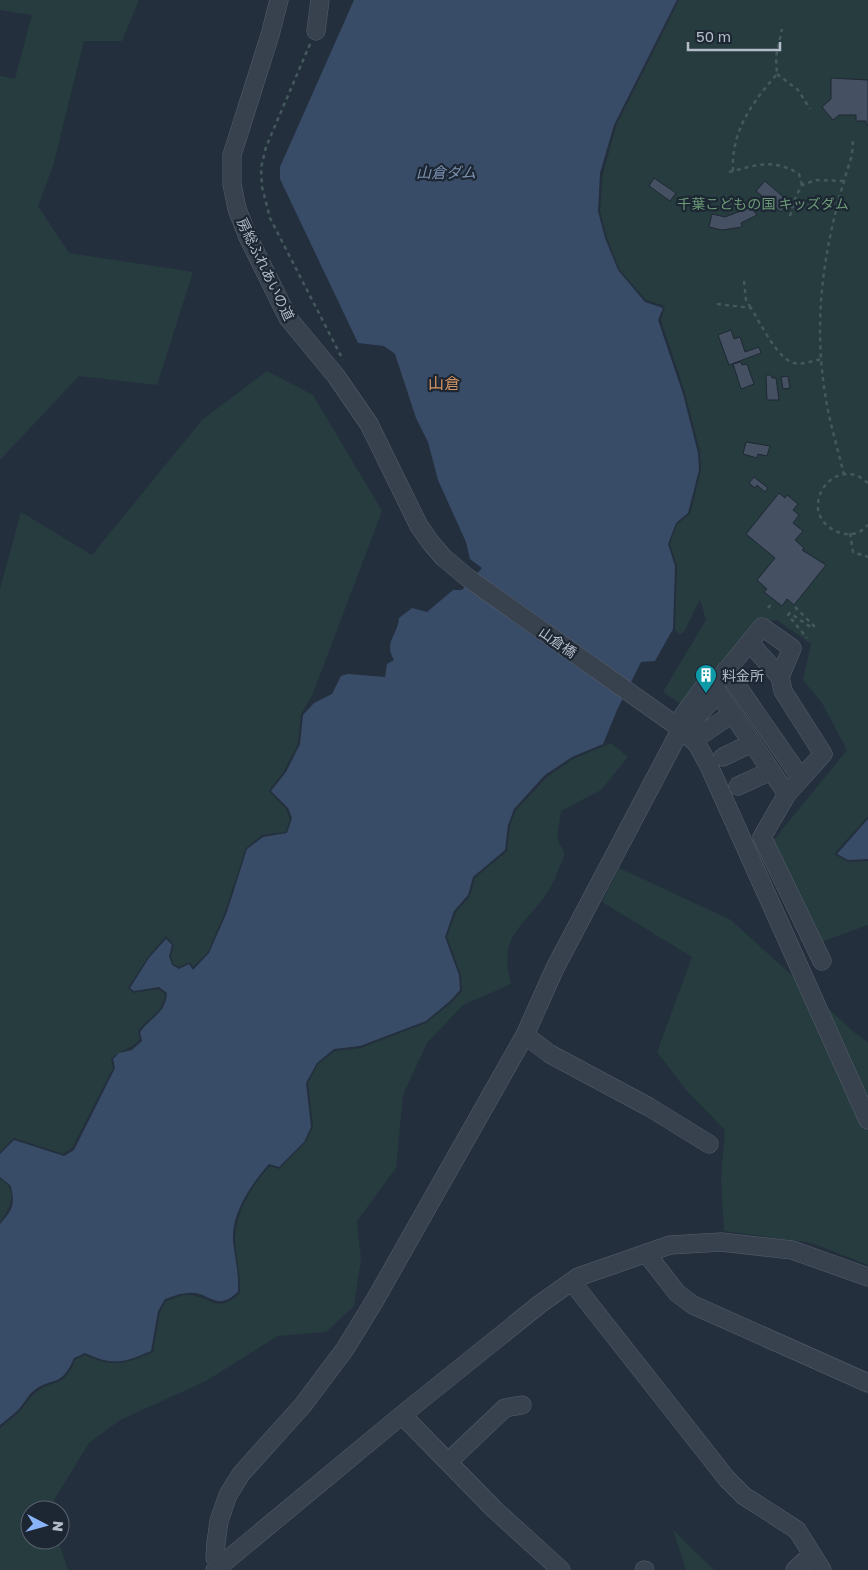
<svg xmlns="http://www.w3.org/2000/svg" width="868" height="1570" viewBox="0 0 868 1570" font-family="'Golos Text','Noto Sans JP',sans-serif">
<rect width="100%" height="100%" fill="#242f3e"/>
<!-- green -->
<path fill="#263c3f" d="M0,0H139L122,41H84L53,166L38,206L69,253L193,272L157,385L79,376L0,460V76L15,79L32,15L0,10Z
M679,0H868V816L834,854L848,862L868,861V925L821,942L772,842L847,750L822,703L803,680L811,644L777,620L755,623L684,706L663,692L706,620L700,599L684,632L679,635L675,629L677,566L670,544L677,524L690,514L701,470L700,452L685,393L661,320L665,306L646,300L619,269L607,238L600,211L603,174L616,126Z
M267,371L313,395L382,511L312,696L301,714L298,744L284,771L269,791L286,809L290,819L286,832L262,835L246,848L225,912L208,952L193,967L190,962L179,967L173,964L171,956L174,945L166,936L148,957L128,988L134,993L158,989L165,994C164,1012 148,1018 138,1031L140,1040C131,1049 120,1050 111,1059L113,1068L72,1148L63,1154L14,1138L0,1152V589L21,512L92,555L202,420Z
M611,743L628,757L601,790L561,811L557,839L565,854C559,867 554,884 545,896C521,929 498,937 511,984L463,1005L427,1043L403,1095L396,1168L357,1221L361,1259L354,1306L326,1332L278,1336L206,1381L120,1420L89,1443L54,1500L53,1510H30V1540H58L68,1570H0V1428C7,1422 15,1416 21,1410C25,1405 28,1399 33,1395C53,1376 62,1392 75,1360L85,1355C113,1368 125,1364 153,1352L160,1312L166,1301C173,1299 182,1294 189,1295C213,1297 216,1315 240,1293C241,1274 235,1256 235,1238C236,1211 252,1185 270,1166L279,1169L305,1143L313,1127L308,1083L318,1064L335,1051L361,1048L426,1023L451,1003L462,991L461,975L447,937L456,912L470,896L475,878L507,851L510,825L516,810L547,777L573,759Z
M619,868L731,920L855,1033L868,1042V1265L812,1243L724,1231L721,1177L725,1130L686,1090L657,1052L692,957L602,902Z
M0,1179C19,1189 11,1209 0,1222Z
M673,1530L714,1570H686Z"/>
<!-- water -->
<path fill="#394c67" d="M354,0H677L614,125L600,173L598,211L605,238L618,270L645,302L663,308L658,320L683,394L698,453L699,470L688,513L676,523L668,544L675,566L673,629L655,661L641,662L617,710L603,744L572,757L545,775L514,809L508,825L505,850L473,877L468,895L454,911L445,937L459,975L460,990L450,1001L426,1021L360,1046L334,1049L317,1063L306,1083L311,1127L304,1142L279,1167L269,1164C252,1183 231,1213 233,1241C235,1258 239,1274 238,1292C215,1313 210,1291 188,1293C180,1293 172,1297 165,1299L158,1311L151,1351C123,1363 113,1366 85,1353L74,1358C60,1391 51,1374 30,1394C26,1399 23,1405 18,1410C13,1415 6,1420 0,1425V1224C13,1209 15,1206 11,1186L0,1177V1154L14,1140L64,1156L74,1150L115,1068L113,1059L119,1053L132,1050L142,1041L140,1032C151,1017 166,1013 167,993L159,987L134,991L130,988L149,958L166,939L172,945L169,956L172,965L179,969L189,964L193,970L209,953L227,912L247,849L263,837L287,833L292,818L288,808L271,791L286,772L300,744L303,715L314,703L332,694L341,676L348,674L385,677L387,664L394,660C383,642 398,635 399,618L412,608L427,612L453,590H462L482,568L470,559L466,542L438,480L428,442L416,418L395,354L384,346L358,343L280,179V167Z
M868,819V859L848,860L837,854Z"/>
<!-- building -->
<path fill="#455162" stroke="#1f2835" d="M831,78L868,80V125H866V121H856V115H839L833,120L822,107L831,99Z
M654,178L676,193L670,201L649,186Z
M765,181L789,202L781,212L756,191Z
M751,207L757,215L741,223L742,227L722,230L709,227L712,214L725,217Z
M731,330L734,339L740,337L745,352L759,347L761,353L729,365L718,335Z
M741,362L742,365L747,364L754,384L741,389L733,364Z
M766,375H771L772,378H776L779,400H767Z
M788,376L790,388L783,389L781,377Z
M746,442L770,446L767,456L758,454L757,458L743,454Z
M754,477L768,488L765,492L757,485L755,488L749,483Z
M779,493L785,498L787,495L798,504L793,510L799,515L793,523L803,531L795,540L804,548L802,550L826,565L794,605L787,599L782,606L764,592L767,589L757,580L775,558L746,534Z"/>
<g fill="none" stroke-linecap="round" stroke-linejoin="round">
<!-- minor casing -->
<g stroke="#565f6c" stroke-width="19">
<path id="minor" d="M279,0L270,35L232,155V184L237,209L248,237L288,318L336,376L369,424L419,526L431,543L443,557L468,578L681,729L697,744L709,766L868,1120
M316,31L320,0
M726,670L801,778
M712,684L787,794L823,754L783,691L780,677
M676,725L703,688L717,682L762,627L792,648L780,677L750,643
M685,730L718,693
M704,733L732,714
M723,757L752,743
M738,786L771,771
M787,794L762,837L822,961
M525,1035L550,1054L649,1107L709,1144
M646,1253L677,1293L693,1305L868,1383
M572,1282L727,1479L744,1496L797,1530L822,1570
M402,1415L495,1510L561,1570
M448,1462L505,1408L522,1405
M221,1566L215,1558L216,1543L219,1521L228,1495L241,1474L303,1405L345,1349L375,1300L525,1035L555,968L681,729
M215,1570L402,1415L540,1304L578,1277L670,1245L721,1242L792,1250L868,1277
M644,1570H645
M795,1570L811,1555"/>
</g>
<!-- path -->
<path stroke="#44595c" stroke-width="2.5" stroke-dasharray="4 4" stroke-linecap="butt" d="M310,44L266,147L261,168L262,187L270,218L343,360
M777,74L798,90L810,109
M733,171C731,131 752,103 777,74L776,57L782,29
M729,172C757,165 773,158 799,174L802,185
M790,216L796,196L802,185L816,180L844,181
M744,281L746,300L751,308
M717,304L751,308C760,322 777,359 794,363C803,365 812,361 821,359
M844,475C838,449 829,421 825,394C812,309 826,236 852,155L853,139
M868,483C864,480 859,476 855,475C835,470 819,486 818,504C816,524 841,540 859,532C862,531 865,527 868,525
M850,533L853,552L868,557
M795,607L814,626L812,628L790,613L788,615L807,638
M768,608L773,602"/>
<!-- minor -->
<use href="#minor" stroke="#38414e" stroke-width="18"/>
</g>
<!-- icons -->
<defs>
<g id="building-pin" transform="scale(1.125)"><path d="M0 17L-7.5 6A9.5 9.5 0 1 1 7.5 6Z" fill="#0f9aa8" stroke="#1d2633"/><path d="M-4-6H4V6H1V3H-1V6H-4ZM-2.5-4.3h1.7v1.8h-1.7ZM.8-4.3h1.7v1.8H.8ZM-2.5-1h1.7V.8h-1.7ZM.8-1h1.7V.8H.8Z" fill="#fff"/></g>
</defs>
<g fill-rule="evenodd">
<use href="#building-pin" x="706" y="675"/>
</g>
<g text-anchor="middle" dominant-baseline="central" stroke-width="4.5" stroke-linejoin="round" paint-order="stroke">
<!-- park labels -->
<g font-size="14" fill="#6b9a76" stroke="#1d2633">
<text x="763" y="203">千葉こどもの国 キッズダム</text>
</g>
<!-- street labels -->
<g font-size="14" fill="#b4bcc9" stroke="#1d2633">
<text transform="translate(266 269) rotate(64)">房総ふれあいの道</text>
<text transform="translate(558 642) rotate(35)">山倉橋</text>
</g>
<!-- poi labels -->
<g font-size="14" fill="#b4bcc9" stroke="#1d2633" text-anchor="start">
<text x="722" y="675">料金所</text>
</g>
<!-- water labels -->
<g font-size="15" font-style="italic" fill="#7c92b1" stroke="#1d2633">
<text x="446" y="172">山倉ダム</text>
</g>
<!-- quarter labels -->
<g font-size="16" fill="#d59563" stroke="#1d2633">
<text x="444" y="383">山倉</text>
</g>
</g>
<!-- north arrow -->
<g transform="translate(45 1525) rotate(96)"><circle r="24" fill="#1d2633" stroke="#59626f"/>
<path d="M0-4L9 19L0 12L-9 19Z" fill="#8ab4f8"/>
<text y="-8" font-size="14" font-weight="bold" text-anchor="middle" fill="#b4bcc9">N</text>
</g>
<!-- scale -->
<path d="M688 42v8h92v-8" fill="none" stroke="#b4bcc9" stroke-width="2.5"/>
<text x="696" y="42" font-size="15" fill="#b4bcc9" stroke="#1d2633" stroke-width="4" paint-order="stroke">50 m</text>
</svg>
